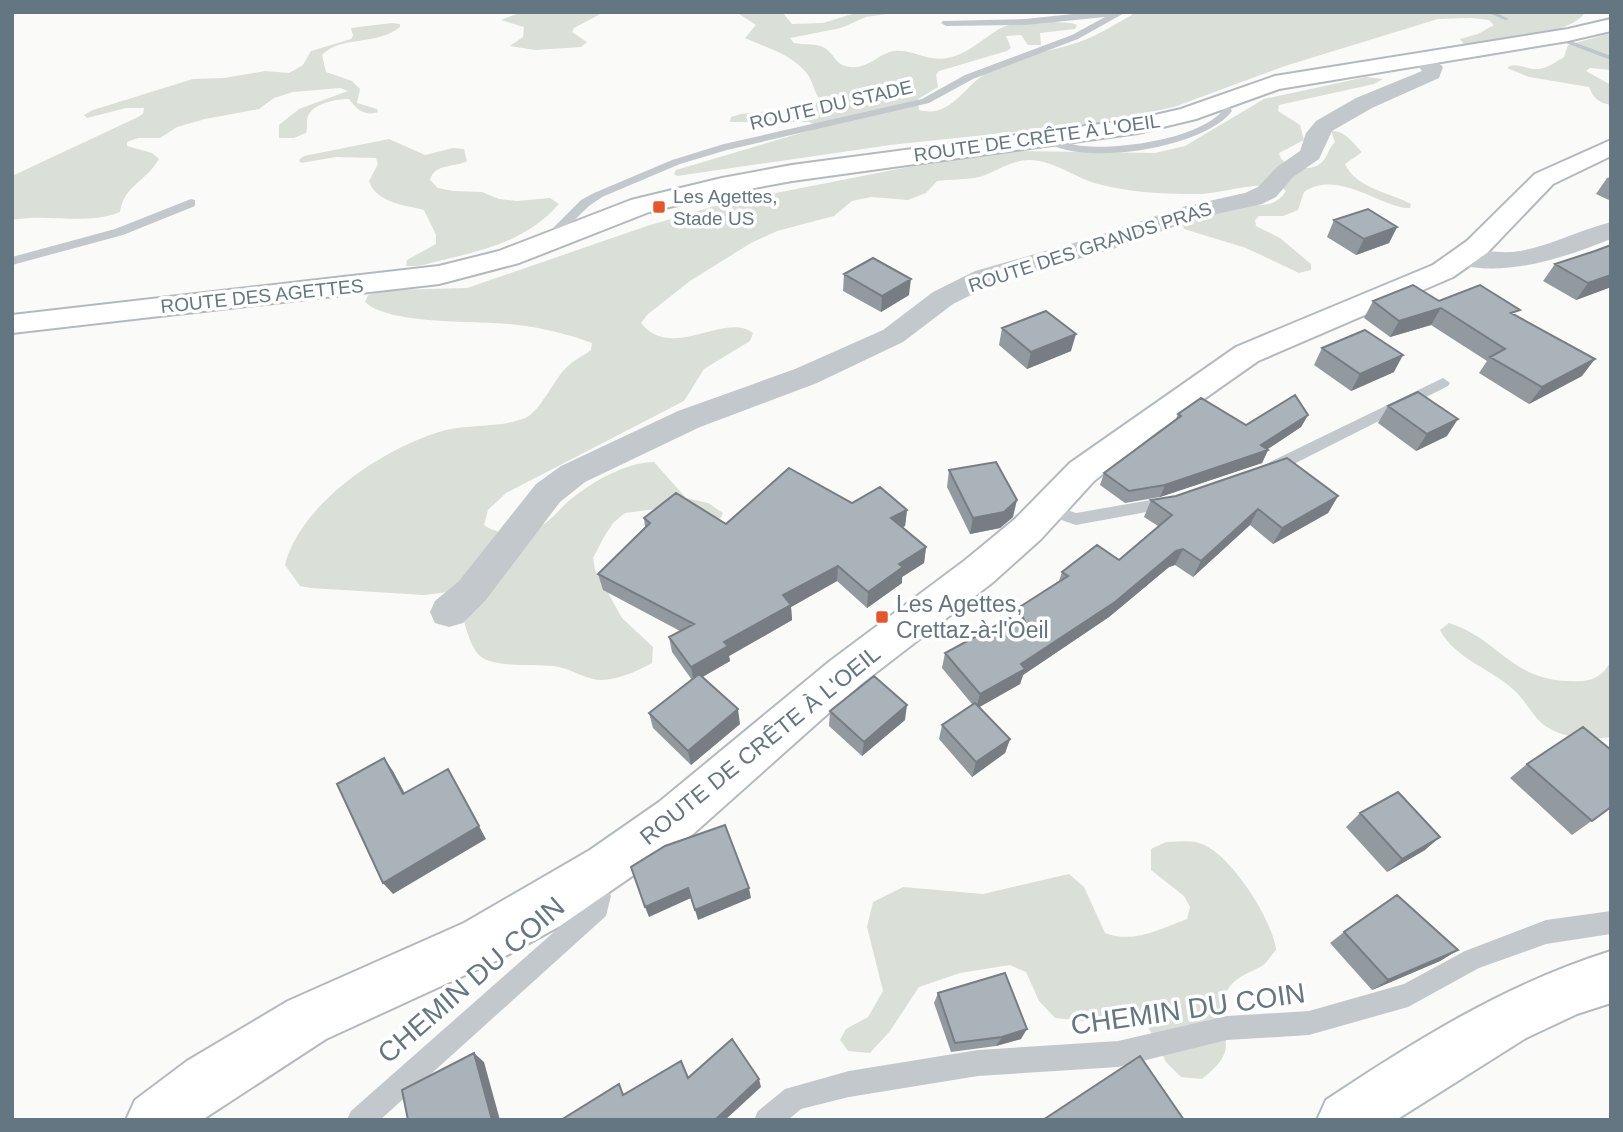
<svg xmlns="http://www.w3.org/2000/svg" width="1623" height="1132" viewBox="0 0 1623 1132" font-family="Helvetica,sans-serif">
<rect width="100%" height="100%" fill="#fafaf8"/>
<!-- green -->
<path fill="#dadfd7" d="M522,12H604L574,28L572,32L587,42L581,47L535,50L510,46L523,37L524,27L501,20Z
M736,12H782L792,24L823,23L859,12H900L866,17L841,28L790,38L794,43C804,45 817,43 825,48C833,53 836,64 845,66C867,72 878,53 894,51C918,49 932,68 962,53C977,46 989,34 1003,27C1014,22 1066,20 1077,25L1075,29L1040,33L1041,45H1028L1021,35L1006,36L1011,48L1007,51L939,71L936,75L938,87L918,99L919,110C949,118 962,90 982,76C1007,57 1050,52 1079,42C1097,36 1115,24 1132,15L1131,12H1585C1574,35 1489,43 1464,44L1460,39L1478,34L1494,25L1489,20L1471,18L1438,19L1285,66L1174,107L1098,123L890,145L677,176L674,174L676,170L811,130L813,124L809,122H730L731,117L741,114L813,106L820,100C814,92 813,82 808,75C793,54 766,48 745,38L756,25Z
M392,23L400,24V27C377,46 342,35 322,55L326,72L352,81L360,89L357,103L377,109L378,112C363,117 356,108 349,99C336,99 314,103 308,116C306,121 308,127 306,133L294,138H279V125L299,109L348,91L340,88L293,92L274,98L259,109L205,119L177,127L160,138H138L127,142V146L152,153L159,159C146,182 124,185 120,212C85,226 49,213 12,220V176L136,118L143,114L144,108H126L87,118L84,115L93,110L193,79L224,78L265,71L289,73L303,65L311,51L351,39L353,36L351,28Z
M1611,33V70L1590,68L1586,71L1611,85V105C1599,103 1593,98 1589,87L1529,77L1507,68C1515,61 1527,70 1538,69C1548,68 1556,62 1564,57L1568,45Z
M1366,77L1383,79L1374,84L1279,105L1278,111L1300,125L1304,140L1279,153L1281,159C1291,168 1312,173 1323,161C1328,155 1329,148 1335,142L1331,131C1345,130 1353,143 1362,152L1345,164C1357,189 1389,192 1411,204L1410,208C1384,210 1339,168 1304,192L1298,210L1283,216H1259L1255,220L1256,226L1280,238L1311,264V270L1299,273L1246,248L1184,229L1182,224C1190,216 1211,207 1223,204C1245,200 1271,215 1286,191C1271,176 1220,195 1195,194C1162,194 1126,192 1094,183C1073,176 1052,160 1029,160C1011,160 996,172 979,177C966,180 951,179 937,181L926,193L908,200L871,197L852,201L834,216L777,231L751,243L690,281L648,314L641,323C672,362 725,311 753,333L750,341L704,369L684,401L506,493L488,510L484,525C498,536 526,535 541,526C553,519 560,508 570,500C592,482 626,462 654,462L686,498L708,503L723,513L721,518L712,520L686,505L625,513L613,523L604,537L593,558L595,570L622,618L653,647L652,663C638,671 617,680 601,680C586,680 570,668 554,666C536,664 494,668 480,656C467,644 462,609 456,591L424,595L311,588L300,586L285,565C301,502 386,446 446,430C472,424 500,428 525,418C539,413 554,380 565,369C572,361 583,356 591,350L592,343C568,334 543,328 518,325C482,320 391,326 365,302L368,295L388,290L467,288L647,226L725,203L949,159L1016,151L1155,153L1185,146L1264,99Z
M389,139L425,155L453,148L464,149L467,161C454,168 435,163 430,180L438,188L453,191L482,192L499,199L517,201L550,198L559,204C522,246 470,253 418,266H406L407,260L436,244V235L424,210C405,205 376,203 369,181L378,164L376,158L336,157L301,163L299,160L304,156Z
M1449,623C1504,641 1511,685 1583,681C1596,680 1607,672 1611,659V737C1591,740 1565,739 1547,727C1533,718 1527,702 1515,691C1491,668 1456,660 1440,630Z
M1166,842C1176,842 1189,840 1199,843C1229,851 1273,920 1276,950C1271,955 1267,963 1262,966C1247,974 1231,978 1225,996C1211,1037 1248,1043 1202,1079L1181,1077L1166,1062L1141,1013L1127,1008L1084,1021L1055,1018L1039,1001L1026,972L1010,965L960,973L919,987L890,1031L870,1053L848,1051L840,1040L846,1029L868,1017L883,991L867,927L873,902L903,887L983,894L1069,874L1084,887L1105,933C1133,944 1160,929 1187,919L1190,907L1184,896L1151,870V849Z"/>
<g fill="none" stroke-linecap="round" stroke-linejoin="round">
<!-- stream -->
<path fill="#bbc7cb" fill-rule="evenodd" d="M1487,12H1494L1509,19L1505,20Z
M1568,40L1611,56V60L1566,43L1565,42Z"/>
<!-- secondary casing -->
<g stroke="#b3babf" stroke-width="4">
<path id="secondary" d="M1611,19V31L1568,41L1279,89L1196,119L1138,133L792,181L722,194L649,212L519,263L439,284L12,333V315L439,266L499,251L631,200L722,178L792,165L1138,119L1181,109L1275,76L1568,29Z
M1611,140V156L1553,184L1487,253L1453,277L1258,361L1157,432L1094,481L1041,539L992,583L860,685L693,834L560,926L500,959L326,1039L202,1120H126L135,1100L187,1061L288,1001L464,923L590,850L659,802L830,661L964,561L1015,519L1070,463L1236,347L1433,265L1467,241L1535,174Z
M1611,951V1003L1577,1014L1526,1038L1396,1120H1317L1326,1100C1416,1040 1506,984 1611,951Z"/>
</g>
<!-- lane -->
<path fill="#c3c8cc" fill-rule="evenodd" d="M1092,12H1126L1078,39L973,79L929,103L727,150L680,164L602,197L589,206L565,229L569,235L567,238H559L553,228L581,200L594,193L672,160L724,144L922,99L965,75L1072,35L1105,17L1025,25L946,26L941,23L943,21L1025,19Z
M1217,101H1225L1232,111C1205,148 1078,169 1042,139L1047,136C1059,139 1070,145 1083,146C1118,150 1199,139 1222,111L1216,103Z
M191,199L195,200V206L123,235L12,265V257L115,229Z
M1443,378L1450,383L1448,386L1274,474L1268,476L1260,470L1262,466Z
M1168,497L1176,503L1174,507L1076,525L1041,513L1039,509L1047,503L1076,513Z
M591,866L599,869L611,896L606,916L380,1120H347L351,1111L588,902L589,897L580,877L583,869Z
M1611,911V934L1546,944L1479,968L1408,1007L1309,1035L1227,1040L1118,1067L978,1076L849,1097L801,1109L788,1120H754L758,1111L785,1089L849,1071L978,1050L1118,1041L1227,1016L1309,1011L1404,984L1465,951L1546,920Z"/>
<!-- street -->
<path fill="#c3c8cc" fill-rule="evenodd" d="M1422,52L1429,54L1443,67L1439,78L1372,108L1332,131L1319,159L1293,177L1276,197L1262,204L1198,218L1113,249L995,283L953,304L903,342L817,383L700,427L585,482L560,502L485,601L463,623L449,627L435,623L430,612L435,601L459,581L536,484L561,466L678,411L795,369L883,330L933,292L975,271L1095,237L1182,207L1245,193L1258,187L1277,167L1300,151L1306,133L1316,121L1356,98L1422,71L1412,58Z
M1611,222V239C1560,259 1508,277 1454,264L1450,258L1454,252C1473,247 1498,255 1520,251C1552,245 1580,230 1611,222Z"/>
<!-- secondary -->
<use href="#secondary" fill="#fff" fill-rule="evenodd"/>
</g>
<!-- wall -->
<path fill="#929a9f" d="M1611,177V201L1596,194L1607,178Z
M1334,220L1397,227L1389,243L1356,255L1327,237Z
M1611,245V287L1576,300L1543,281L1555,264L1595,251Z
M844,274L909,295L881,312L843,291Z
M1373,301H1439L1516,315L1582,376L1529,404L1479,373L1487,361L1431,325L1390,337L1364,318Z
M1002,328L1071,351L1027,369L999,345Z
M1322,348L1394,372L1351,391L1314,365Z
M1388,406L1447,436L1416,451L1378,423Z
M1178,414L1246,425L1308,415L1301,427L1267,449L1268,450L1262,463L1160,497L1125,503L1100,485L1104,473L1175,421Z
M949,470L1013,517L1000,528L970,534L947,487Z
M1338,496L1328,513L1273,544L1250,525L1193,577L1175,565L1169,567L1109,617L1023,675L1020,684L979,707L1010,739L1005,753L972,777L939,739L942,725L972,704L942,668L945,653L1014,622L1018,608L1059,581L1062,572L1119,560L1158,526L1144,517L1151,500Z
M852,503L907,510L905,526L902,527L926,547L924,563L902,577V583L867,608L837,581L791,607L792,620L729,656L730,661L702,677L740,724L691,765L653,728L649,713L692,680L672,652L669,637L680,631L603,590L598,574L645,527L644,518L726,524Z
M830,711L905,720L862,756L829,726Z
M1527,764L1611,807L1572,835L1510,778Z
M1360,813L1425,850L1387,872L1346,827Z
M1344,932L1458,950L1440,961L1372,990L1330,943Z
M938,993L1021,1039L996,1046L951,1052L934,1003Z"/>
<!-- shaded-wall -->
<path fill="#777d82" d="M1397,227L1389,243L1356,255L1364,239Z
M1611,275V287L1576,300L1588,283Z
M911,279L909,295L881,312L882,296Z
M1441,308L1431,325L1390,337L1399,321Z
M1076,334L1071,351L1027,369L1031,352Z
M1403,355L1394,372L1351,391L1360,374Z
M1595,359L1582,376L1529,404L1542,387Z
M1308,415L1301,427L1262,453L1268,450L1262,463L1160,497L1165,485L1261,445Z
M1458,419L1447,436L1416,451L1427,434Z
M1338,496L1328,513L1273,544L1282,528Z
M1017,500L1013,517L1000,528L970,534L973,518Z
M1258,509L1250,525L1193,577L1201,561Z
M907,510L905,526L890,534L891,518Z
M926,547L924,563L902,577V583L867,608L868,592L899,564Z
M1183,549L1175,565L1169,567L1109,617L1023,675L1020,684L976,709L980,694L1176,551Z
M838,566L837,581L791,607L792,620L729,656L730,661L694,682L691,667L724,642L783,595Z
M907,705L905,720L862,756L864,742Z
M738,709L740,724L691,765L688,751Z
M1010,739L1005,753L972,777L976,762Z
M384,758L393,771L412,807L403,794Z
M448,769L486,839L393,894L383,883Z
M1440,837L1425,850L1387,872L1402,859Z
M688,888L691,898L649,917L645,907Z
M749,888L751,898L698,920L695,910Z
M1458,950L1440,961L1372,990L1388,980Z
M1027,1029L1021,1039L996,1046L1002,1037Z
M474,1053L484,1062L500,1120H492Z
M759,1079L761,1087L725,1120H715Z"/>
<!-- building -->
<path fill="#aab3b9" stroke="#777d82" stroke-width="2" d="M1368,209L1397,227L1364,239L1334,220Z
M1611,245V275L1588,283L1555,264L1595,251Z
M873,258L911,279L882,296L844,274Z
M1413,285L1439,301L1480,285L1520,310L1511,313L1595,359L1542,387L1490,357L1505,349L1441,308L1399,321L1373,301Z
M1046,311L1076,334L1031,352L1002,328Z
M1365,330L1403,355L1360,374L1322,348Z
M1418,392L1458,419L1427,434L1388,406Z
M1295,395L1308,415L1261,445L1268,450L1165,485L1129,491L1104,473L1181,416L1178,414L1201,398L1246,425Z
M1287,458L1338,496L1282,528L1258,509L1201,561L1183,549L1176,551L1115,602L1021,664L1025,669L980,694L945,653L1010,618L1033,638L1018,608L1068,576L1062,572L1097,545L1119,560L1172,515L1151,500L1176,496Z
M996,462L1017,500L1004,512L973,518L949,470Z
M789,468L852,503L880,487L907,510L891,518L926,547L899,564L903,567L868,592L838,566L783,595L791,605L724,642L728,646L691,667L669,637L694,624L598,574L650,523L644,518L676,493L726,524Z
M699,674L738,709L688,751L649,713Z
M874,676L907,705L864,742L830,711Z
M975,703L1010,739L976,762L942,725Z
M1583,727L1611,750V807L1592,821L1527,764Z
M384,758L403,794L448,769L479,826L383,883L337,784Z
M1398,792L1440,837L1402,859L1360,813Z
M725,825L749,888L695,910L688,888L645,907L631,867L665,846Z
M1397,895L1458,950L1388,980L1344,932Z
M1005,973L1027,1029L1002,1037L955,1043L938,993Z
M732,1039L759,1079L715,1120H561L619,1084L623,1095L681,1061L688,1078Z
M474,1053L492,1120H408L402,1090Z
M1140,1056L1184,1120H1043Z"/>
<!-- markers -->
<g fill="#e4572e" stroke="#fff" stroke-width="2.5">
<rect x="652" y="200" width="14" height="14" rx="3.5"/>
<rect x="875" y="610" width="14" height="14" rx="3.5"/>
</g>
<g text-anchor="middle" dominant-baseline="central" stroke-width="7" stroke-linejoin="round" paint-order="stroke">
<!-- far-street labels -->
<g font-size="19" fill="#657683" stroke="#fff">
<text transform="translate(831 105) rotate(-13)">ROUTE DU STADE</text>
<text transform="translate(1037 138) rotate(-8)">ROUTE DE CRÊTE À L'OEIL</text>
<text transform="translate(1090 247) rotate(-18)">ROUTE DES GRANDS PRAS</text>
<text transform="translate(262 296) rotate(-6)">ROUTE DES AGETTES</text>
</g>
<!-- far-poi labels -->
<g font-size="19" fill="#657683" stroke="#fff" text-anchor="start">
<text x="673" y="196">Les Agettes,<tspan x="673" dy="22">Stade US</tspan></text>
</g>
<!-- poi labels -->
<g font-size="23" fill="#657683" stroke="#fff" text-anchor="start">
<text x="896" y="604">Les Agettes,<tspan x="896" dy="26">Crettaz-à-l'Oeil</tspan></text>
</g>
<!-- street labels -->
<g font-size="23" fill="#657683" stroke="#fff">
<text transform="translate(760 745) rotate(-39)">ROUTE DE CRÊTE À L'OEIL</text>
</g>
<!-- near-street labels -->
<g font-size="28" fill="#657683" stroke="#fff">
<text transform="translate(471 980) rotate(-41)">CHEMIN DU COIN</text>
<text transform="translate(1188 1009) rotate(-8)">CHEMIN DU COIN</text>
</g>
</g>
<!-- border -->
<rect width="1623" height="1132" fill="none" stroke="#657683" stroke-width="28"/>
</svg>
